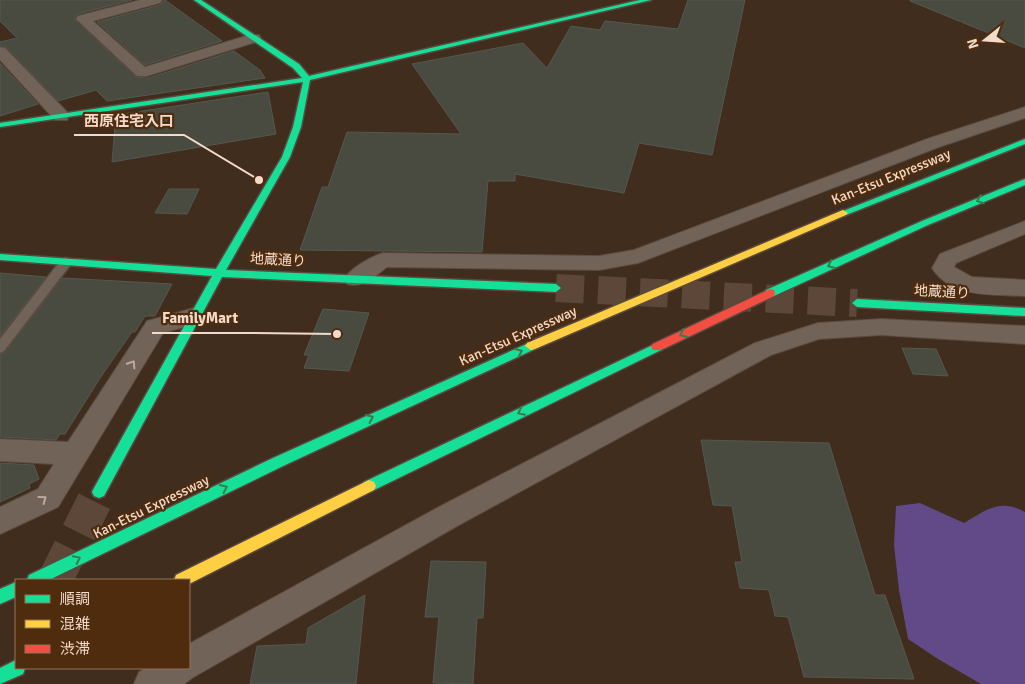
<svg xmlns="http://www.w3.org/2000/svg" width="1025" height="684" viewBox="0 0 1025 684" font-family="Signika,'Noto Sans JP',sans-serif">
<rect width="100%" height="100%" fill="#412d1e"/>
<!-- forest -->
<path fill="#614a87" d="M920,503L964,523C986,510 1000,498 1025,512V684H981L938,659L908,639L899,590L894,545L896,506Z"/>
<!-- building -->
<path fill="#494b41" stroke="#55584e" d="M0,0H132L78,14L74,19L136,77L148,78L234,51L260,70L265,78L107,101L96,90L58,101L6,47L0,45V42L17,38L0,21Z
M164,0H165L222,41L145,65L97,22L160,5Z
M688,0H745L712,155L639,143L624,193L515,174V181H488L482,252L300,250L322,187H328L347,132L461,134L412,64L523,43L547,68L571,26L600,30L605,21L678,29Z
M910,0H1025V48L910,1Z
M0,63L38,104L0,116Z
M268,92L276,134L112,162L116,115Z
M169,189H199L187,214L155,213Z
M0,273L46,277L0,336Z
M62,278L172,284L155,316H145L135,332H132L100,378L65,434H60L56,440L0,437V355L5,352Z
M323,309L369,313L349,371L304,368L309,355H304Z
M902,348L936,349L948,376L913,374Z
M701,440L829,443L875,595H885L914,679L804,677L788,617L775,616L769,590L740,588L735,562H742L732,506L713,505Z
M0,463L34,465L39,479L29,484L30,488L0,502Z
M431,561L486,562L483,618H477L473,684L433,683L439,617H425Z
M365,595L356,684H250L257,646L306,644L308,628Z"/>
<g fill="none" stroke-linecap="round" stroke-linejoin="round">
<!-- secondary-tunnel-far1 -->
<path stroke="#5c4738" stroke-width="28" stroke-dasharray="28 14" stroke-linecap="butt" d="M556,288L857,303"/>
<!-- secondary-tunnel -->
<path stroke="#5c4738" stroke-width="35" stroke-dasharray="35 18" stroke-linecap="butt" d="M55,580L99,492"/>
<!-- lane casing -->
<g stroke="#5b4a3f" stroke-width="3">
<path id="lane" d="M66,258L72,262L70,265L4,351L0,353V339L62,259Z"/>
</g>
<!-- street casing -->
<g stroke="#5b4a3f" stroke-width="2">
<path id="street" d="M140,0H162L160,3L93,21L145,67L249,35H259L261,38L259,41L147,76H137L76,19L78,16Z
M0,47L5,48L67,112L69,116L67,120H55L0,60Z
M1025,107V118L939,147L638,263L599,270L387,267C375,276 363,289 347,284L344,279C351,268 370,257 383,253L599,256L634,250L927,139Z
M1025,221V234L956,263L954,267L972,277L1025,280V296C993,294 952,299 932,268L940,254Z
M194,308L202,310L205,316L202,322L163,333L58,507L0,534V507L38,489L54,464L0,461V439L68,442L147,321Z
M881,319L1025,326V344L881,335L819,339L771,355L457,526L192,678L184,684H134L139,672L146,668H189V644L437,508L755,343L818,323Z"/>
</g>
<!-- fast casing -->
<g stroke="#5b4a3f" stroke-width="3">
<path id="fast" d="M194,0H201L299,64L309,76L640,0H651L310,80L301,127L290,157L226,270L556,284L561,288L556,292L222,277L104,496L99,498L94,496L92,492L94,488L212,276L0,260V254L216,269L282,157L293,127L303,82L0,127V123L302,78L293,68Z
M1025,139V144L846,215H840L838,213Z
M1025,179V185L928,225L774,296L770,297L765,293L766,290L922,221Z
M857,299L1025,308V316L857,307L852,303Z
M531,342L537,346L535,349L283,466L49,580H27L29,575L273,458Z
M657,343L661,344L663,347L661,350L374,490L369,492L364,490L362,486L364,482Z
M16,582V597L0,604V589Z
M16,660V668H25L23,674L0,684V668Z"/>
</g>
<!-- slow casing -->
<g stroke="#5b4a3f" stroke-width="3">
<path id="slow" d="M843,210L848,213L846,215L535,349L531,350L525,346L527,343Z
M369,480L374,482L376,486L374,490L189,584V580H174L176,575Z"/>
</g>
<!-- jam casing -->
<g stroke="#5b4a3f" stroke-width="3">
<path id="jam" d="M770,289L774,290L775,293L774,296L661,350H653L651,347L653,344Z"/>
</g>
<!-- lane -->
<use href="#lane" fill="#716358" fill-rule="evenodd"/>
<!-- street -->
<use href="#street" fill="#716358" fill-rule="evenodd"/>
<!-- fast -->
<use href="#fast" fill="#16e098" fill-rule="evenodd"/>
<!-- slow -->
<use href="#slow" fill="#ffcf43" fill-rule="evenodd"/>
<!-- jam -->
<use href="#jam" fill="#f24e42" fill-rule="evenodd"/>
</g>
<!-- one-way arrows -->
<defs><path id="oneway-chevron" d="M-2-3.5L2.5 0L-2 3.5" fill="none" stroke-width="1.6" stroke-linecap="round" stroke-linejoin="round" transform="scale(1.25)"/></defs>
<g stroke="#367d4d">
<use href="#oneway-chevron" transform="translate(980 200) rotate(159)"/>
<use href="#oneway-chevron" transform="translate(831 265) rotate(155)"/>
<use href="#oneway-chevron" transform="translate(683 334) rotate(154)"/>
<use href="#oneway-chevron" transform="translate(519 352) rotate(-24)"/>
<use href="#oneway-chevron" transform="translate(521 412) rotate(154)"/>
<use href="#oneway-chevron" transform="translate(370 418) rotate(-25)"/>
<use href="#oneway-chevron" transform="translate(224 488) rotate(-25)"/>
<use href="#oneway-chevron" transform="translate(77 559) rotate(-26)"/>
</g>
<g stroke="#beab9d">
<use href="#oneway-chevron" transform="translate(132 364) rotate(-58)"/>
<use href="#oneway-chevron" transform="translate(43 499) rotate(-36)"/>
</g>
<g text-anchor="middle" dominant-baseline="central" stroke-width="4.5" stroke-linejoin="round" paint-order="stroke">
<!-- street labels -->
<g font-size="14" fill="#f2dbcb" stroke="#502c0f">
<text transform="translate(891 177) rotate(-22)">Kan-Etsu Expressway</text>
<text transform="translate(278 260) rotate(3)">地蔵通り</text>
<text transform="translate(942 292) rotate(3)">地蔵通り</text>
<text transform="translate(518 336) rotate(-24)">Kan-Etsu Expressway</text>
<text transform="translate(151 507) rotate(-26)">Kan-Etsu Expressway</text>
</g>
</g>
<!-- callouts -->
<path fill="none" stroke="#f2dbcb" stroke-width="2" d="M259 180L184 135H74M337 334L248 333H152"/>
<g fill="#f2dbcb" stroke="#502c0f" stroke-width="2">
<circle cx="259" cy="180" r="5"/>
<circle cx="337" cy="334" r="5"/>
</g>
<g font-size="15" text-anchor="middle" font-weight="bold" fill="#f2dbcb" stroke="#502c0f" stroke-width="4.5" stroke-linejoin="round" paint-order="stroke">
<text x="129" y="126">西原住宅入口</text>
<text x="200" y="323">FamilyMart</text>
</g>
<!-- legend -->
<rect x="15" y="579" width="175" height="90" fill="#502c0f" stroke="#91725a"/>
<rect x="25" y="595" width="25" height="8" fill="#16e098" stroke="#91725a"/>
<text x="60" y="604" font-size="15" fill="#f2dbcb">順調</text>
<rect x="25" y="620" width="25" height="8" fill="#ffcf43" stroke="#91725a"/>
<text x="60" y="629" font-size="15" fill="#f2dbcb">混雑</text>
<rect x="25" y="645" width="25" height="8" fill="#f24e42" stroke="#91725a"/>
<text x="60" y="654" font-size="15" fill="#f2dbcb">渋滞</text>
<!-- north arrow -->
<g transform="translate(985 40) rotate(253)" stroke="#502c0f" stroke-width="4" paint-order="stroke">
<path d="M0-4L9 19L0 12L-9 19Z" fill="#f2dbcb"/>
<text y="-8" font-size="14" font-weight="bold" text-anchor="middle" fill="#f2dbcb">N</text>
</g>
</svg>
